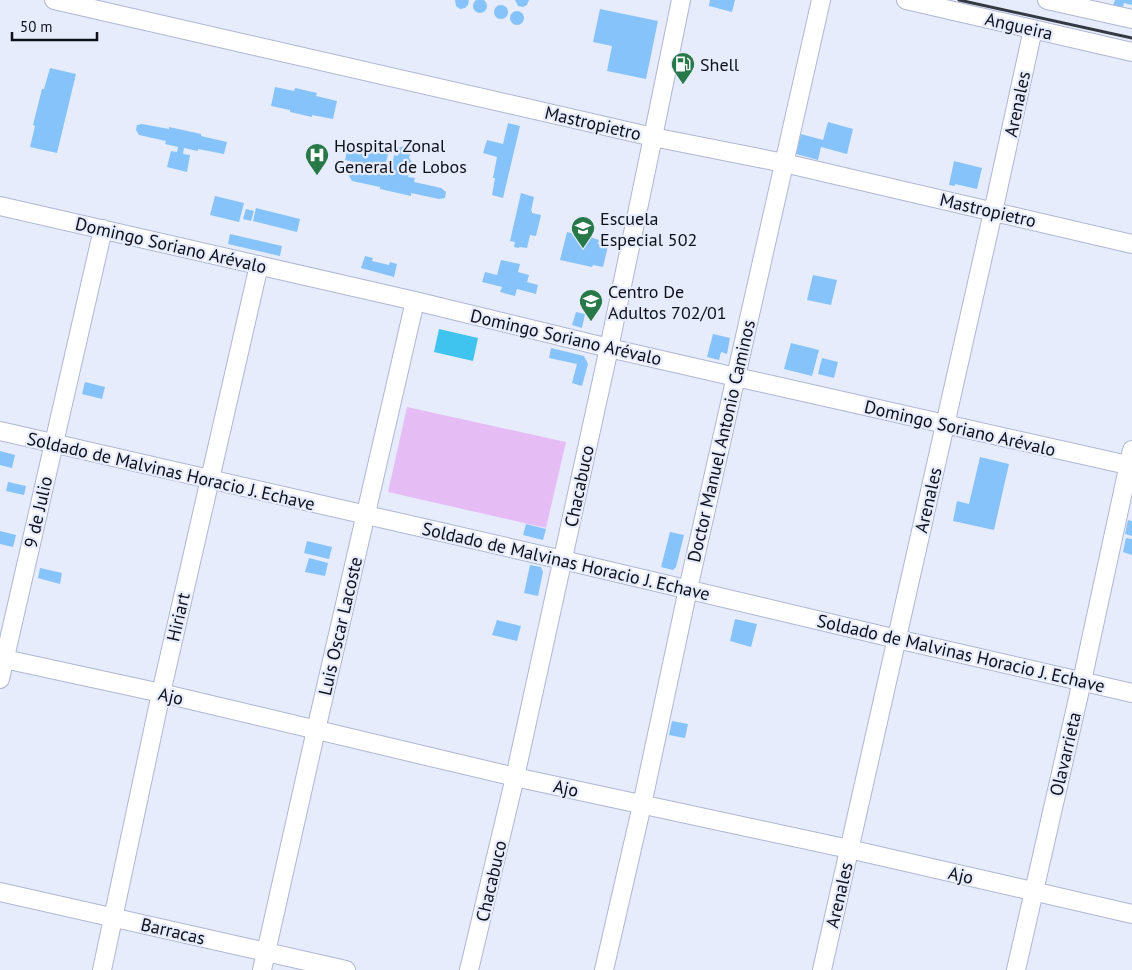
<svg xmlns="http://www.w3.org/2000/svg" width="1132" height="970" viewBox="0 0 1132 970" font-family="'PT Sans',sans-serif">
<rect width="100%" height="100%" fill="#e7ecfc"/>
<!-- green -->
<path fill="#e5bdf4" d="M407,407L566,442L546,528L388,492Z"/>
<!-- water -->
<path fill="#3ec4ef" d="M439,329L478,338L473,361L434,352Z"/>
<!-- building -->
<path fill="#86c3fb" d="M473 6a7 7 0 1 1 14 0a7 7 0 1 1-14 0Z
M455,0H469L468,5L465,8L460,9L456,6Z
M515,0H529L527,5L523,7L518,6Z
M710,0H735L732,12L709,6Z
M1115,0H1132V5L1124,3L1123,7L1113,5Z
M494 12a7 7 0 1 1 14 0a7 7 0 1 1-14 0Z
M600,9L658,21L646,79L607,71L612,46L593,42Z
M510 18a7 7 0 1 1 14 0a7 7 0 1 1-14 0Z
M50,68L76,74L57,153L30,147L35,126L33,125L42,89H44Z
M275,87L294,91L295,88L317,93L316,96L337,101L333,119L312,115V117L290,112V110L271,106Z
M828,122L853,129L847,154L821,147L818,160L796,154L801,134L823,140Z
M508,123L520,126L503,198L492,195L495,178H493L497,157L483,153L487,140L503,144Z
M142,124L169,129V127L201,134V136L227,142L224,154L198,149V151L184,148L183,154L190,155L187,172L167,167L171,151L177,152L178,147L165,144L166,141L139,135L136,130L137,125Z
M349,142L389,151L384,169L345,160Z
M404,146L409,147L411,151L409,158L412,162L408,177L415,178L414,182L441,188L446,192L445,198L439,199L411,193V196L380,189V187L352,181L349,176L350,172L355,168L383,174V172L391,173L394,155L398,156L399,148Z
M954,161L982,168L977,189L955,184V186L949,185Z
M521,193L534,197L531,211H532V213L541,215L536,236L530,235L527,248L519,247V248L514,247L515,242L510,241Z
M215,196L244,203L239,222L210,215Z
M256,208L300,219L297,232L253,221Z
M246,209L254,211L251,221L243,219Z
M585,228L591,230L590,237L599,240L598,244L608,246L603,267L593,265L592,267L560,260L567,232L583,236Z
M230,234L282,246L280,256L228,244Z
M365,256L373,258L372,261L389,265L390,262L397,264L394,277L361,268Z
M501,260L520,264L518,272L529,275L527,282L538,285L536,294L517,289L515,296L500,292L502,287L482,282L485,272L497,275Z
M813,275L837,280L831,305L807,300Z
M576,312L585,314L582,328L572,325Z
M713,334L730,338L727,354L721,352L719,360L707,357Z
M791,343L819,350L812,376L784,369Z
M551,348L584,356L588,364L582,386L572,383L577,364L549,358Z
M822,358L838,362L834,378L818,374Z
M85,382L105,387L102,399L82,394Z
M0,451L15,455L12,468L0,465Z
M980,457L1009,464L994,530L953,521L957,501L969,504Z
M8,482L26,486L24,495L6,491Z
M1128,520L1132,521V536L1125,534Z
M526,524L546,529L543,540L523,535Z
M0,531L16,535L13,547L0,544Z
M670,532L684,535L676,567L673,570L661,567Z
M1126,538L1132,539V555L1123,552Z
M307,541L332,547L329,559L304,553Z
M309,558L328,563L325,576L305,572Z
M530,565L541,567L543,572L538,596L524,593Z
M40,568L62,573L60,584L38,578Z
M735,619L757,624L751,647L730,641Z
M497,620L521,626L517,641L492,635Z
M672,721L688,724L685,738L669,735Z"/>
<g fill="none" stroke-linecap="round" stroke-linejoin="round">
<!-- minor casing -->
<g stroke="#aeb7d1" stroke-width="20">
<path id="minor" d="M54,0L653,137L784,163L1132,244
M906,0L1132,52
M1047,0L1132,19
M0,206L415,301L609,348L736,377L1132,466
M0,431L563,560L897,639L1132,693
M0,658L161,693L515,777L849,849L1132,914
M0,679L103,229
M0,892L346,970
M102,970L161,693L259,265
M262,970L316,730L415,301
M469,970L515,777L609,348L653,137L681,0
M604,970L642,805L688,589L821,0
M822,970L993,212L1033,29
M1016,970L1082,681L1132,450"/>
</g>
<!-- minor -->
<use href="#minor" stroke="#fff" stroke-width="18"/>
<!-- rail -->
<path stroke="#353943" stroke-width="3" d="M959,0L1132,38"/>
</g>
<!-- icons -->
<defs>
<g id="fuel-pin" transform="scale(1.25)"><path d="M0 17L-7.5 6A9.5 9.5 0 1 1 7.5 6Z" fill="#287949" stroke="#e7ecfc"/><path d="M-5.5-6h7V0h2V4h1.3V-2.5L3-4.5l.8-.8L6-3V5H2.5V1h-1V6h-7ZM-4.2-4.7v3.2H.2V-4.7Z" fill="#fff"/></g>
<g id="hospital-pin" transform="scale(1.25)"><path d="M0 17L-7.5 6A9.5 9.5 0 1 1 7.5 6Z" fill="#287949" stroke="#e7ecfc"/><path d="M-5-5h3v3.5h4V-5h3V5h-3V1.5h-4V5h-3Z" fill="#fff"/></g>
<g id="school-pin" transform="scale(1.25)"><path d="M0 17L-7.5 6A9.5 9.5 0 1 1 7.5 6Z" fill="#287949" stroke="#e7ecfc"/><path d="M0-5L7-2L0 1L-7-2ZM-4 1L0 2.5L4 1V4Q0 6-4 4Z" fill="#fff"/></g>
</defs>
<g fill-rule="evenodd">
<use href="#fuel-pin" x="683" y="64"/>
<use href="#hospital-pin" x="317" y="155"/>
<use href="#school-pin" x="583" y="228"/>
<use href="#school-pin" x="591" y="301"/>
</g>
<g text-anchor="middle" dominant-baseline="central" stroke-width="4.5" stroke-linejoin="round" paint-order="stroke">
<!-- street labels -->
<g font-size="18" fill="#0d1019" stroke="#e7ecfc">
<text transform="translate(1019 26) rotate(13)">Angueira</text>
<text transform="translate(1017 104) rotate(-78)">Arenales</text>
<text transform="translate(593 123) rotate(13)">Mastropietro</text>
<text transform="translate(988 210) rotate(13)">Mastropietro</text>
<text transform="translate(171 245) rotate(13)">Domingo Soriano Arévalo</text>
<text transform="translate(566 337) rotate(13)">Domingo Soriano Arévalo</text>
<text transform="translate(960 428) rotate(13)">Domingo Soriano Arévalo</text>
<text transform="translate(721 441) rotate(-77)">Doctor Manuel Antonio Caminos</text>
<text transform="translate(171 471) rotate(13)">Soldado de Malvinas Horacio J. Echave</text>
<text transform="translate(579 486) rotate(-78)">Chacabuco</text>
<text transform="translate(928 500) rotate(-77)">Arenales</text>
<text transform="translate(38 512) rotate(-77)">9 de Julio</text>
<text transform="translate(566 561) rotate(13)">Soldado de Malvinas Horacio J. Echave</text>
<text transform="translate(178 617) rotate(-77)">Hiriart</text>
<text transform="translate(340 626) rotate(-77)">Luis Oscar Lacoste</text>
<text transform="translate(961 653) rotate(13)">Soldado de Malvinas Horacio J. Echave</text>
<text transform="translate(171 696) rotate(13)">Ajo</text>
<text transform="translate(1065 754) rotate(-77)">Olavarrieta</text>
<text transform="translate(566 788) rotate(12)">Ajo</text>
<text transform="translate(961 875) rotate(13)">Ajo</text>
<text transform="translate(491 881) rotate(-77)">Chacabuco</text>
<text transform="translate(839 895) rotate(-77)">Arenales</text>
<text transform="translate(173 931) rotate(13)">Barracas</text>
</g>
<!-- poi labels -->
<g font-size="18" fill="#0d1019" stroke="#e7ecfc" text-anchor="start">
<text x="700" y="64">Shell</text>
<text x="334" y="145">Hospital Zonal<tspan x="334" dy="21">General de Lobos</tspan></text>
<text x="600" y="218">Escuela<tspan x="600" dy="21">Especial 502</tspan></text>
<text x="608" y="291">Centro De<tspan x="608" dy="21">Adultos 702/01</tspan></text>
</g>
</g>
<!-- scale -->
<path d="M12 32v8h85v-8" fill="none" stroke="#0d1019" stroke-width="2.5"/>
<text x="20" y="32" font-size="15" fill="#0d1019" stroke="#e7ecfc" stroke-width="4" paint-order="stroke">50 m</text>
</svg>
